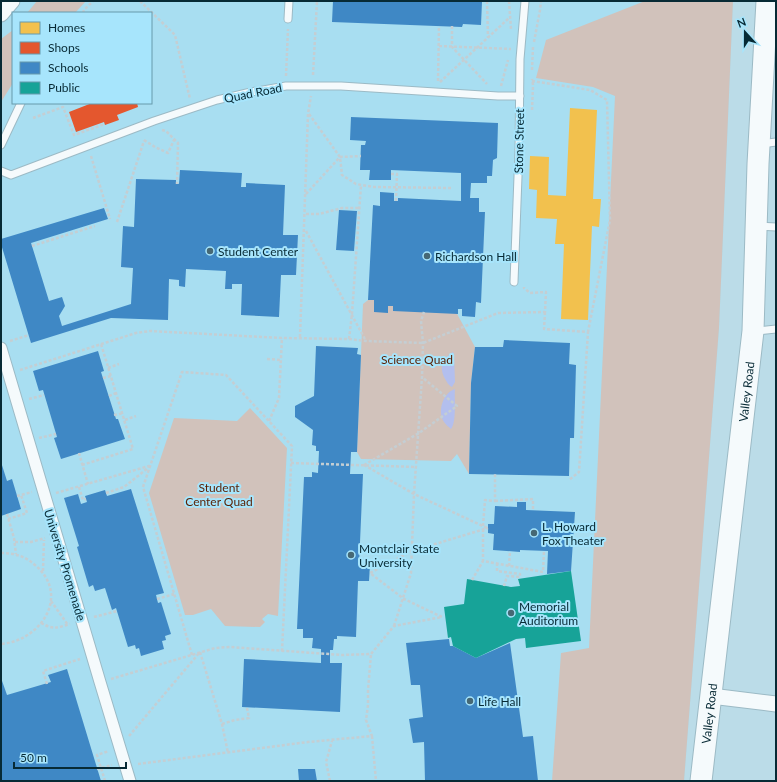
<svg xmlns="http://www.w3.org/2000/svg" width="777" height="782" viewBox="0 0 777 782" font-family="Lato,sans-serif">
<rect width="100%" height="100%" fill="#bbdce8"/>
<!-- built -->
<path fill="#a8def1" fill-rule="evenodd" d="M1,1H733L719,328L684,781H1ZM13,13H151V103H13Z"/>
<!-- green -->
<path fill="#d1c2bb" d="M37,1H86L75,13H27Z
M645,1H733L719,328L684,781H552L561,653L589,648L615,96L593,87L536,78L546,40Z
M13,30V83L1,102V39Z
M372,297L449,299L475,347L471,383L469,474L457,454L451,461L361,459L357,452L363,304Z
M250,408L287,448L278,616L268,614L262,619L265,622L260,627L225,626L211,609L193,615H185L149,493L174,418L237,421Z"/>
<!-- water -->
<path fill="#b3bfee" d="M453,352L454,356L455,382L452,387C448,385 447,382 444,377C439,366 443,358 453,352Z
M455,389C454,398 457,422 451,429C449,427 446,425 444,422C437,411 443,393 455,389Z"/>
<!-- homes -->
<path fill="#f2c14e" d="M570,108L597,110L593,199H601L599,227L592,226L588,320L561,319L564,244H555L557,219L536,218L537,190L529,189L530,156L549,157L548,195L566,196Z"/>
<!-- shops -->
<path fill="#e4572e" d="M92,103H137L138,107L117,115L119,120L105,125L104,122L76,132L69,112Z"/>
<!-- schools -->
<path fill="#3f88c5" d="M333,1H464L482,2L481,25L463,24L462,27L332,22Z
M351,117L498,123L497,158L493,160L492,176H487V183H471L470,198H479V212H485L481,303L476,302L475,317L462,316V309H458V314L393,311V306H388V313L374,312V300H368L373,205L380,206V192L394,193V201H398V198L461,201V173L391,170V180H369L370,170H360L361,145H365L366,141L350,140Z
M180,170L242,173L241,187H246V183L285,185L283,235H298L296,275H281L279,317L241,315L242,284H232V289H225L226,271L186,269L185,287L179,286V280L169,279L168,320L111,318L31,343L1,244V239L104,208L108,219L31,243L32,246L49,301L62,297L65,306L59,316L62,326L131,304L133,268L121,267L123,226L134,227L136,179L176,180V183L179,184Z
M339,210L357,211L354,251L336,250Z
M504,340L570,343L569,364L576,365L574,438H570L569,476L469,474L471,383L475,347H503Z
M316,346L358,348L357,354L361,355L357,452H351L350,474H363L359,565H370L369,581H358L356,637L337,636V639H334L333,650H330V663H342L340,712L242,707L244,659L321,663V649L312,648L313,638H303V629H297L304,477H312V472L318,473L319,451H316V446L312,445L313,430L295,417V406L314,396Z
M98,351L104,371L101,372L116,419H118L125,439L61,459L54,438L57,437L43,390L39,391L33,371Z
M1,462L7,481L12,479L21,509L1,516Z
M131,489L164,593L156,595L158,603L161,602L171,634L165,636L166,640L162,641L164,649L141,656L139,648L136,649L135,645L128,647L116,608L112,610L105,588L95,591L93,585L89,587L77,547L79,546L64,498L78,494L81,504L87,502L85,496L105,490L107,496Z
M517,502H526V510L575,512L571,571L547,574L548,551L520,550V552L493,550L494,534L488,533V524H494L495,506L517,507Z
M449,639L450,646H453L476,658L510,643L523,737L533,736L538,781H425L424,742L413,743L409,719L423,717L420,685H411L406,643Z
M67,669L101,781H1V678L7,695L51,682L48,675Z
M298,769H315L317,781H299Z"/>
<!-- public -->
<path fill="#17a398" d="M571,571L581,641L526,648L525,638L516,639L476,658L453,646L451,637L448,638L444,607L464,604L467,579L511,587L520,586L518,579Z"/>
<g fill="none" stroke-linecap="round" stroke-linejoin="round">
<!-- service casing -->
<g stroke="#9cbac5" stroke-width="9">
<path id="service" d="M288,19L289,1
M761,144L776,142
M1,145L21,103
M1,171L11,175L154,121L217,100L251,92L286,86H341L498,96H520
M758,226L776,227
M514,282L519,150L520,59L525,1
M756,331L776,329"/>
</g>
<!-- pedestrian casing -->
<g stroke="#9cbac5" stroke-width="13">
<path id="pedestrian" d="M1,348L100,682L130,781"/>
</g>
<!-- minor casing -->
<g stroke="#9cbac5" stroke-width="17">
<path id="minor" d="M1,14L12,1
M711,696L776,704"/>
</g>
<!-- secondary casing -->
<g stroke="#9cbac5" stroke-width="23">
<g id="secondary">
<path id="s1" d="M701,781L753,331L758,164L767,1"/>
</g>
</g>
<!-- path -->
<path stroke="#c4ced3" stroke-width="2.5" stroke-dasharray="3 2" stroke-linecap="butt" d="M140,1L175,35L190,99
M487,1L488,38
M509,1L511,29
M83,13L84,10L93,1
M452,26V47L487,84
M534,42L540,10L541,1
M439,46L511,49
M532,70L533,47
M313,75L317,1
M286,76L288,29
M438,81L439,26
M532,81L590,90L607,100L610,220L588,332
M440,82L509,18
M501,86L508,60
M532,110L533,85L532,79
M309,114L340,157L342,175L356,184L374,187L452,188
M33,118L63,107L74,135L105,124
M162,130L166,131L178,143L177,184
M144,140L155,147L168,153L174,140
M91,156L110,219
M391,174H397L396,201
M306,194L340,157L361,156
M306,214H319L342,208H360
M117,222L144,141
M306,231L366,341
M32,246L95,226
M545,312L544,329L588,332L579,472L569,480
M300,337L308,114L311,96
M349,339L352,314L361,185
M10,341L29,335
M267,359L281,360
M108,368L119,364
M20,370L136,333L150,331L282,338L349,339L366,341L423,343L498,313L545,312L546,292L530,293L524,288V287
M103,378L111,376
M109,396L116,393
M29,399L44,395
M114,415L123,413
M125,420L136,416
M269,421L279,398L282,338
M39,438L56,434
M79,453L88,484
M291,463L417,467
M82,465L133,449L101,344
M364,465L419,433L457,406L423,378
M364,465L414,494L487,528
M79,487L83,500L86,499
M56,493L149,466
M106,493L124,487L148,468
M17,496L32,492
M495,501L533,499V510
M7,514L14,538L16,554
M8,519L27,513L21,495
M483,526L485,500L495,501V474
M483,529V561L543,572L544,551
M15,542H31L45,538
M1,553C14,553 25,556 35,565C71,595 41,641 1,644
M497,563V571L520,574V577L507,576L504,586
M509,566L510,551
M43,571L44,540
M472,580L483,561
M157,599L174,594
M51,601L68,625
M94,617L117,611
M41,623C54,630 56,628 70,624
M394,626L411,573L414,494L422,377L423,343L421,321L424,312
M200,652L222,724L228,753
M192,655L143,487L182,372L226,375L292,446L282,651
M111,679L215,648L230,647L342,655L371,654L394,626L442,617L404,599L370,573L412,551L488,528
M47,684L43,671L80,659
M222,724L235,720L249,718L247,708
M129,736L200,652
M372,736L376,781
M138,764L308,742L372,736L366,720L368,705V690L371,654
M97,769L112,765
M105,781L97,755L109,751
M330,781L326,762L332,741"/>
<!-- service -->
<use href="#service" stroke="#f5fafc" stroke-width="7"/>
<!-- pedestrian -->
<use href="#pedestrian" stroke="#f5fafc" stroke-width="11"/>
<!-- minor -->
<use href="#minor" stroke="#f5fafc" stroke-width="15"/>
<!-- secondary -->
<use href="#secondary" stroke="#f5fafc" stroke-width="21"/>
</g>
<!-- markers -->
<g fill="#466874" stroke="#a7e5fc" stroke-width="1.5">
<circle cx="210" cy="251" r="4"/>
<circle cx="427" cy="256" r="4"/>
<circle cx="534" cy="533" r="4"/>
<circle cx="351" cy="555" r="4"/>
<circle cx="511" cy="613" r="4"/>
<circle cx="470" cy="701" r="4"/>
</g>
<g text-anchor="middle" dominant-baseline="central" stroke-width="4" stroke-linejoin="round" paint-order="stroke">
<!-- street labels -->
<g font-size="12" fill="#072a35" stroke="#a7e5fc">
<text transform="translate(253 93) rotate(-11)">Quad Road</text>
<text transform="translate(519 141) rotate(-89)">Stone Street</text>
<text stroke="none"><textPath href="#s1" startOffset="392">Valley Road</textPath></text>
<text transform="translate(65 565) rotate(73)">University Promenade</text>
<text stroke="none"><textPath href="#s1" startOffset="68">Valley Road</textPath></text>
</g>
<!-- poi labels -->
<g font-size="12" fill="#072a35" stroke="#a7e5fc" text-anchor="start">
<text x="218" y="251">Student Center</text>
<text x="435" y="256">Richardson Hall</text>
<text x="542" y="526">L. Howard<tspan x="542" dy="14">Fox Theater</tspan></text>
<text x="359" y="548">Montclair State<tspan x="359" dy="14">University</tspan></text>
<text x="519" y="606">Memorial<tspan x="519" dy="14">Auditorium</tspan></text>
<text x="478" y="701">Life Hall</text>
</g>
<!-- park labels -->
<g font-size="12" fill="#591f02" stroke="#a7e5fc">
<text x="417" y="359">Science Quad</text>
<text x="219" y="487">Student<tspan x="219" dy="14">Center Quad</tspan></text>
</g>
</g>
<!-- border -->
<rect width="777" height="782" fill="none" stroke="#072a35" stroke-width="4"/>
<!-- legend -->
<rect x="12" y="12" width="140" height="92" fill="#a7e5fc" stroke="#679aac"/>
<rect x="20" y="22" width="20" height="12" fill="#f2c14e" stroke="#679aac"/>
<text x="48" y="32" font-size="12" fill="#072a35">Homes</text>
<rect x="20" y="42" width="20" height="12" fill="#e4572e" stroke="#679aac"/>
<text x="48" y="52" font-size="12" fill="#072a35">Shops</text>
<rect x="20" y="62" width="20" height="12" fill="#3f88c5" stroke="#679aac"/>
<text x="48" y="72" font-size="12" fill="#072a35">Schools</text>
<rect x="20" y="82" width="20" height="12" fill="#17a398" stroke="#679aac"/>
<text x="48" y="92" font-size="12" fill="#072a35">Public</text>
<!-- north arrow -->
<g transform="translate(745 32) rotate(339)" stroke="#a7e5fc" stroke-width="3" paint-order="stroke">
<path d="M0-3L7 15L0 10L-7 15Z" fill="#072a35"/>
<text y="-6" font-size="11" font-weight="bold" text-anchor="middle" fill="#072a35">N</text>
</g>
<!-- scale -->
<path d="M14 762v6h112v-6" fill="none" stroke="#072a35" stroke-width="2"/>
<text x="20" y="762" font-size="12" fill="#072a35" stroke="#a7e5fc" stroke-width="3" paint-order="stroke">50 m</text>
</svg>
